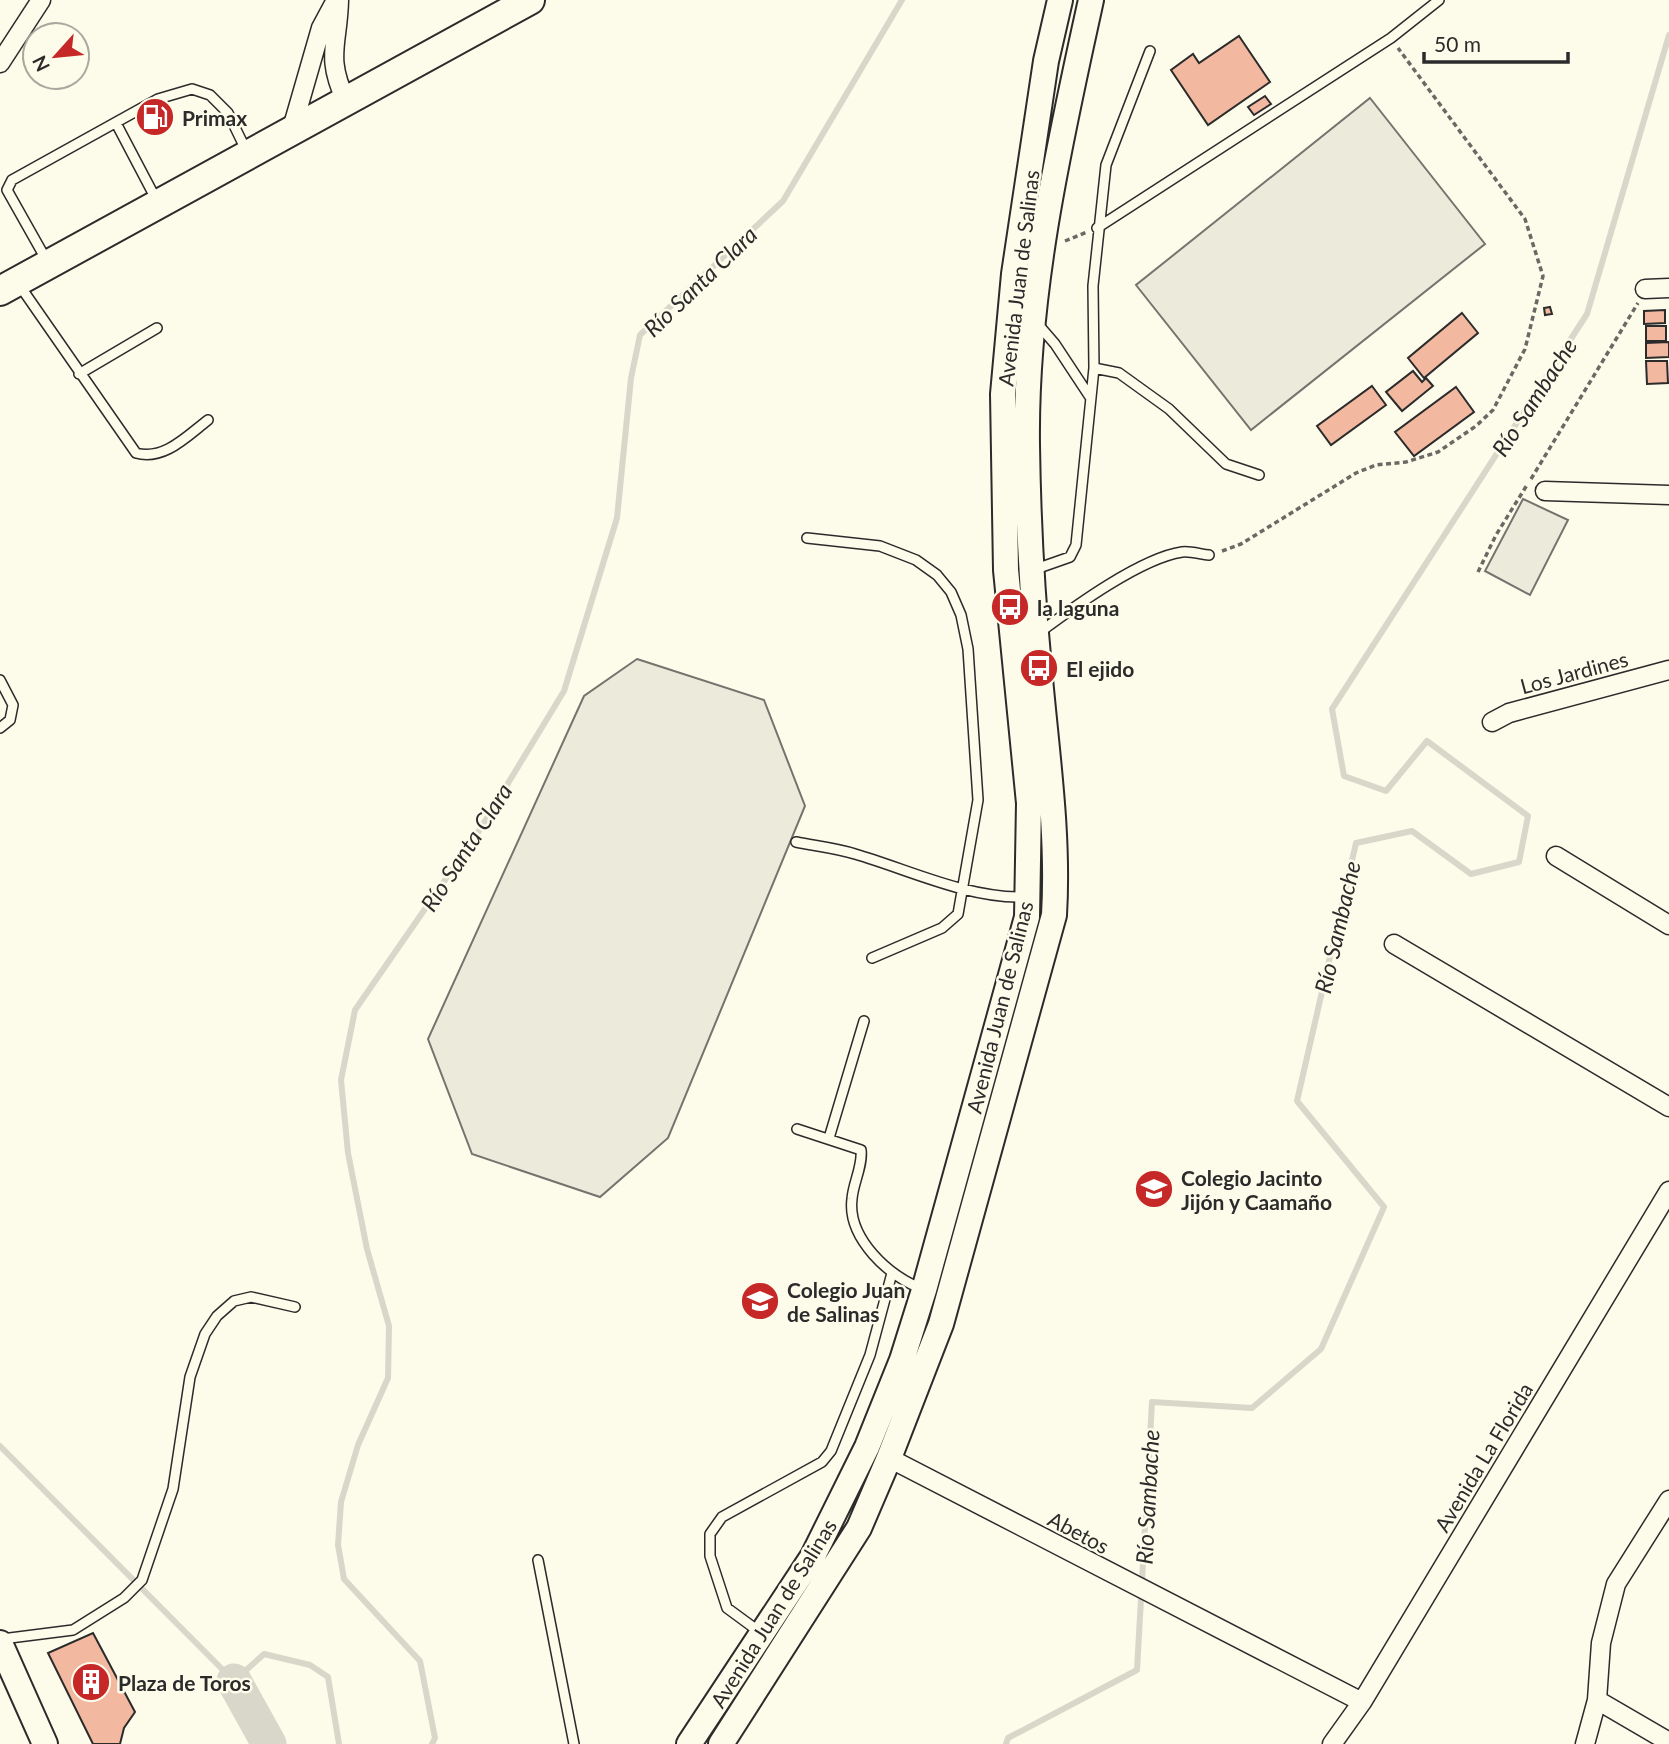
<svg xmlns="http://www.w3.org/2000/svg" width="1669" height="1744" viewBox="0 0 1669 1744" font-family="Lato,sans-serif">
<rect width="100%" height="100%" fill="#fdfbea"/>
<!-- green -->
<path fill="#ecebdb" stroke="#74746e" stroke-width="2" d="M1370,98L1485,244L1251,430L1136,285Z
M1523,499L1568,520L1530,595L1485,571Z
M637,659L764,700L805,806L668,1138L600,1197L472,1154L428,1039L584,696Z"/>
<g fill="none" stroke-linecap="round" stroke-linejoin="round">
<!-- stream -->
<path stroke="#d8d7c9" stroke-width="6" d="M0,1446L234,1681L264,1654L310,1665L328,1677L339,1744
M432,1744L435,1738L420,1661L344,1579L338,1545L341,1502L358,1445L388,1378L389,1326L367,1249L348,1153L341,1080L355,1010L479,831L564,691L617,518L631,378L640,335L783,201L902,0
M1006,1744L1008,1738L1137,1670L1152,1402L1252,1408L1321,1349L1384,1207L1297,1101L1356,843L1412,831L1471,874L1519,862L1528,816L1427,741L1386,791L1344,776L1332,709L1587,314L1669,35"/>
<!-- river -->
<path stroke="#d8d7c9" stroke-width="35" d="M234,1681L269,1744"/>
</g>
<!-- building -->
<path fill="#f2b8a0" stroke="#2b2b2b" stroke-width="2" d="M1239,36L1270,82L1208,125L1171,70L1193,54L1199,63Z
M1265,96L1271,104L1254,115L1248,107Z
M1550,307L1552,314L1545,315L1544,308Z
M1665,310V323L1644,324V311Z
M1462,313L1478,333L1424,378L1408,358Z
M1646,326H1666V341H1646Z
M1669,342V357L1646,358V343Z
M1646,361H1667L1668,383L1647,384Z
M1413,371L1422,382L1426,378L1433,386L1402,411L1386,392Z
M1372,386L1386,405L1331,445L1317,426Z
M1456,387L1474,412L1414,456L1395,432Z
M93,1633L135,1712L124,1728L120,1744H93L48,1653Z"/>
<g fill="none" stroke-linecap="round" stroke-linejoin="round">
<!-- service casing -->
<g stroke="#2b2b2b" stroke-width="12">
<path id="service" d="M116,123L157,201
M1097,228L1391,38L1439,0
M47,261L7,190L12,180L158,99L192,89L210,95L228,113L246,150
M20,286L136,453C164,461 187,436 208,420
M1036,322L1055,344L1090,397
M1094,368L1119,373L1169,409L1226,464L1259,475
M79,374L157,328
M807,538L880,546L916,560L937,575L951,592L961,615L968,649L978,800L958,914L942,928L872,958
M1033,570L1070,557L1076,545L1094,368L1093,286L1106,165L1150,51
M1040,632C1074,607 1141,558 1182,552C1190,551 1200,554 1209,555
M0,680L13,705L10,720L0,728
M796,842C816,846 836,848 855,854C910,870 968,899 1027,897
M797,1129L861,1150C863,1166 853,1183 852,1199C847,1238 890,1278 923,1289
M829,1138L864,1021
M538,1560L574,1744
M761,1633L727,1608L710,1556V1534L722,1517L822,1462L831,1451L870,1355L892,1273
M2,1639L73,1630L124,1598L142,1580L173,1489L190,1377L205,1334L217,1316L234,1301L251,1297L295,1307"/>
</g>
<!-- minor casing -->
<g stroke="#2b2b2b" stroke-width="21">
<path id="minor" d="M339,0C338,45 325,56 346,101
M0,63L41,0
M291,132L321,28L336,0
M1645,289L1669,288
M1545,491L1669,495
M1492,722L1509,713L1669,670
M1556,856L1669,925
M1394,944L1669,1107
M889,1458L1362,1702
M1597,1700L1669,1742
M1332,1744L1362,1702L1669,1191
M1585,1744L1597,1700L1601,1643L1616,1584L1669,1500"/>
</g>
<!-- secondary casing -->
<g stroke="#2b2b2b" stroke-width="28">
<path id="secondary" d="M0,1643L45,1744
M689,1744L813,1556L867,1447L902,1360L924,1290L1027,917L1029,803L1006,570L1003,394L1014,274L1046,61L1060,0
M721,1744L859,1528L889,1458L941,1324L1054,915C1059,832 1046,750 1039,667C1032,594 1028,519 1027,445C1025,296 1059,145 1091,0"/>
</g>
<!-- trunk casing -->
<g stroke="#2b2b2b" stroke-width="32">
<path id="trunk" d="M0,291L530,0"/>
</g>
<!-- path -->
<path stroke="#6a6964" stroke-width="3.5" stroke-dasharray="5 3.5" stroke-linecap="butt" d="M1065,241L1087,232
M1531,479L1638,303
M1222,551L1241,544L1356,473L1376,465L1406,462L1438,452L1476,426L1493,410L1525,349L1543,276L1525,219L1398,48
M1478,572L1496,535L1527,485"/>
<!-- service -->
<use href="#service" stroke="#fdfbea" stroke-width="9"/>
<!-- minor -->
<use href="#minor" stroke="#fdfbea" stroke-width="18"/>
<!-- secondary -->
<use href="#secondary" stroke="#fdfbea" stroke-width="24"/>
<!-- trunk -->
<use href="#trunk" stroke="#fdfbea" stroke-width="28"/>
</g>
<!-- icons -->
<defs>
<g id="fuel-disc" transform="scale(2.0125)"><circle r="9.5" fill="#c62828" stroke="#fdfbea"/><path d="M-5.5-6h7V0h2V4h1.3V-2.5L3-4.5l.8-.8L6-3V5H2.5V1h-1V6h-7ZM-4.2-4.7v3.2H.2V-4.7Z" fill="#fff"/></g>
<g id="bus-disc" transform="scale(2.0125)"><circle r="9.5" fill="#c62828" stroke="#fdfbea"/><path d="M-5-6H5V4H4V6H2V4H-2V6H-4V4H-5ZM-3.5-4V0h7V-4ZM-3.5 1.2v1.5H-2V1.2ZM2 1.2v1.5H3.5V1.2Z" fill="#fff"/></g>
<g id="school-disc" transform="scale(2.0125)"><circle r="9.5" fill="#c62828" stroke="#fdfbea"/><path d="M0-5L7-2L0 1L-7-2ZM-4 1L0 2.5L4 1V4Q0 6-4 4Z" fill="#fff"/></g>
<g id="building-disc" transform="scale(2.0125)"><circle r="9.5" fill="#c62828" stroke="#fdfbea"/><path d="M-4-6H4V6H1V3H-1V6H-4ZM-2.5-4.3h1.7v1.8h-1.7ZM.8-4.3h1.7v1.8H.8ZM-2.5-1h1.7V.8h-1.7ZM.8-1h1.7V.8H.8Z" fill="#fff"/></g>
</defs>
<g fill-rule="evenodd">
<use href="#fuel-disc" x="155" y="117"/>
<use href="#bus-disc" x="1010" y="607"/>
<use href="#bus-disc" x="1039" y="668"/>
<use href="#school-disc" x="1154" y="1189"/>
<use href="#school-disc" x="760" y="1301"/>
<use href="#building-disc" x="91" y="1682"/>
</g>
<g text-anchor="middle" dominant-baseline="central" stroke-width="5" stroke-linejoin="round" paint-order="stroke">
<!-- poi labels -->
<g font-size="21" font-weight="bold" fill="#2b2b2b" stroke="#fdfbea" text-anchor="start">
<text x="182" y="117">Primax</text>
<text x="1037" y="607">la laguna</text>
<text x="1066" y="668">El ejido</text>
<text x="1181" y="1177">Colegio Jacinto<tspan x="1181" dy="24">Jijón y Caamaño</tspan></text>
<text x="787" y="1289">Colegio Juan<tspan x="787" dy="24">de Salinas</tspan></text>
<text x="118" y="1682">Plaza de Toros</text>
</g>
<!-- street labels -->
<g font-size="21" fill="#2b2b2b" stroke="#fdfbea">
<text transform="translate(1018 278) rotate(-83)">Avenida Juan de Salinas</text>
<text transform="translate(1574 672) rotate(-15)">Los Jardines</text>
<text transform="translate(999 1007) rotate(-76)">Avenida Juan de Salinas</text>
<text transform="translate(1483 1457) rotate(-59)">Avenida La Florida</text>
<text transform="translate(1079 1532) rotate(28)">Abetos</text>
<text transform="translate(773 1613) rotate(-58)">Avenida Juan de Salinas</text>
</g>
<!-- water labels -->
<g font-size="23" font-style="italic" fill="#2b2b2b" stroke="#fdfbea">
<text transform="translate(700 281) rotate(-44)">Río Santa Clara</text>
<text transform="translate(1534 397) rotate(-57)">Río Sambache</text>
<text transform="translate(466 847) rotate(-57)">Río Santa Clara</text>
<text transform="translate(1337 927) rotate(-77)">Río Sambache</text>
<text transform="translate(1147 1497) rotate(-87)">Río Sambache</text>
</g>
</g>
<!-- north arrow -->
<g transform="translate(56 56) rotate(243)"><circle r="33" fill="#fdfbea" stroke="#a9a89e" stroke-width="2"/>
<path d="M0-5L12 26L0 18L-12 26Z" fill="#c62828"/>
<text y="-10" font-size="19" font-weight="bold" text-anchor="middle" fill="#2b2b2b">N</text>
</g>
<!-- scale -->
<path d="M1424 52v10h144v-10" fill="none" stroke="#2b2b2b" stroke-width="3.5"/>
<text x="1434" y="52" font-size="21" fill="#2b2b2b" stroke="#fdfbea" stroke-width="5" paint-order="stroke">50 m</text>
</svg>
